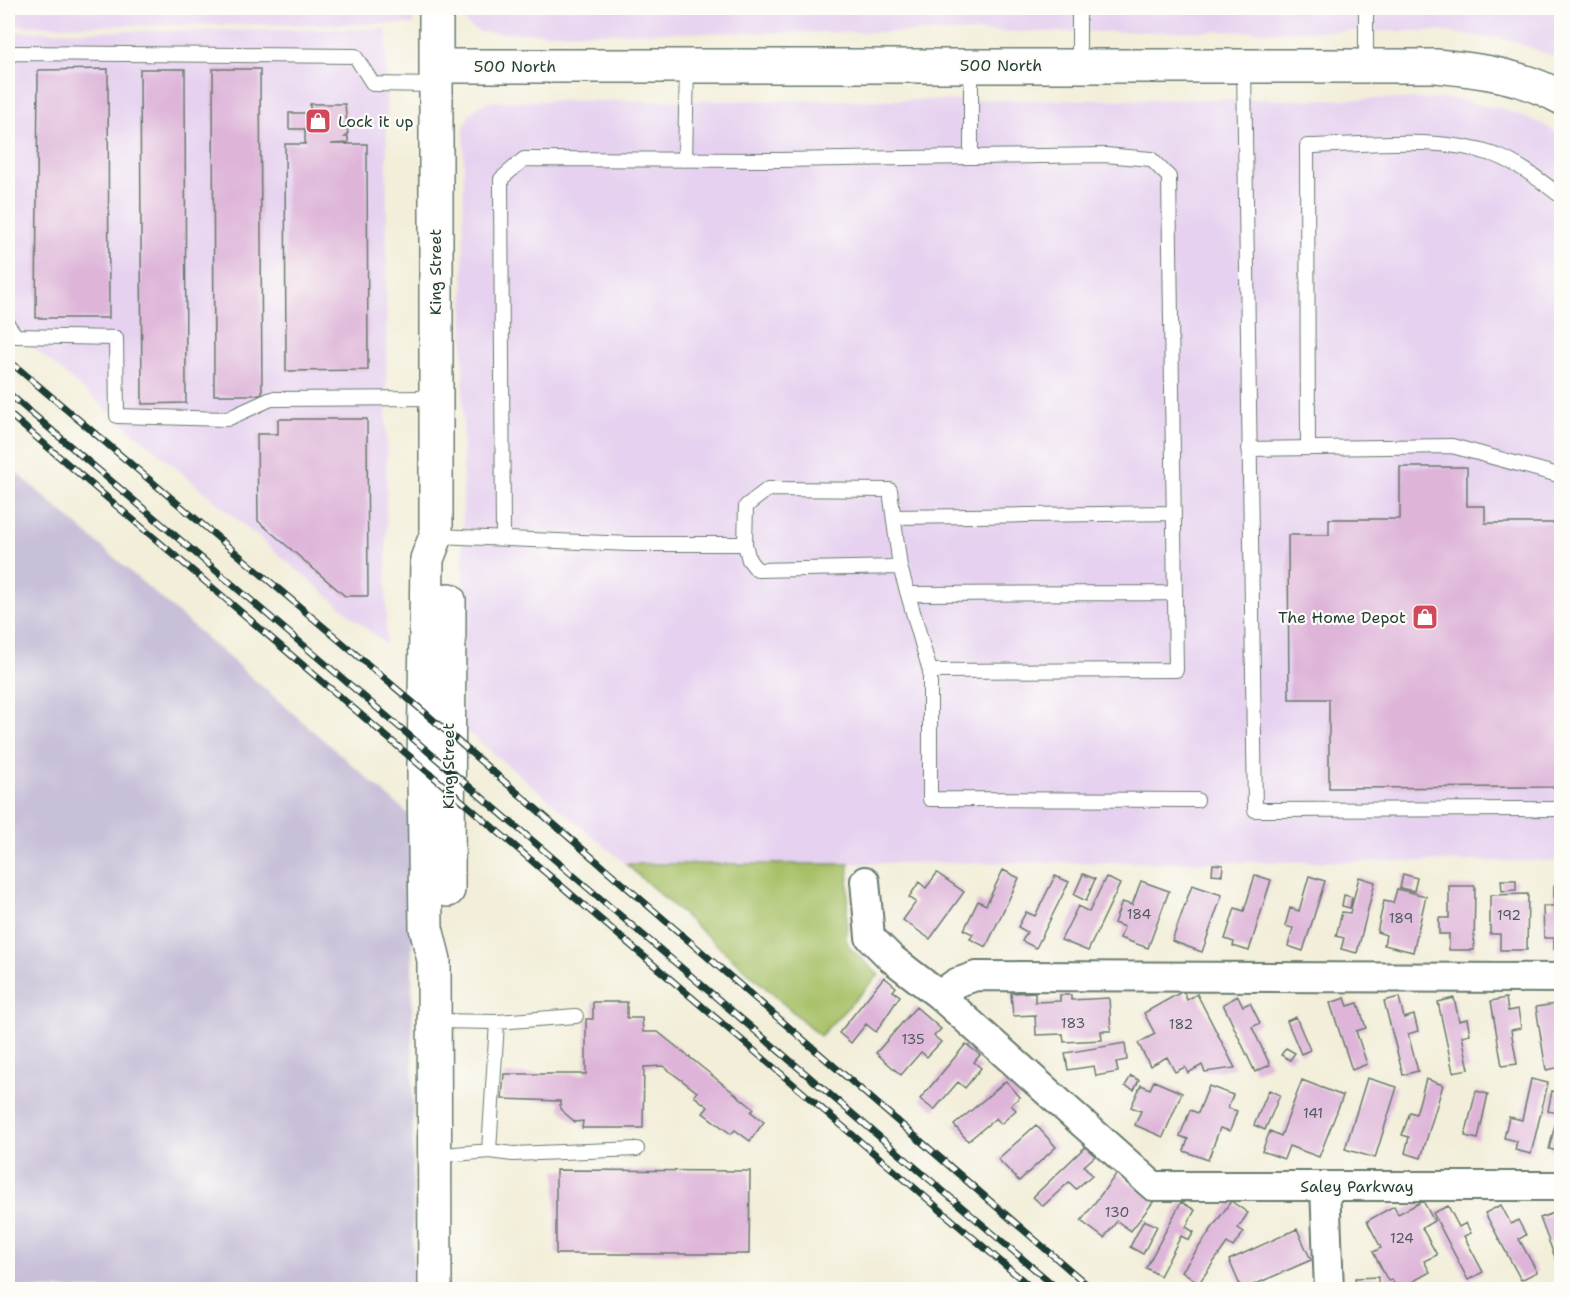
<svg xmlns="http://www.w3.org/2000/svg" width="1569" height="1297" viewBox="0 0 1569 1297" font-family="'Shantell Sans',sans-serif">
<rect width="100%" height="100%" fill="#fdfcf7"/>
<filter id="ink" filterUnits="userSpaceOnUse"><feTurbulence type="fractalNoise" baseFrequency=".0167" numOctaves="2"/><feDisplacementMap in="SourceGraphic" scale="12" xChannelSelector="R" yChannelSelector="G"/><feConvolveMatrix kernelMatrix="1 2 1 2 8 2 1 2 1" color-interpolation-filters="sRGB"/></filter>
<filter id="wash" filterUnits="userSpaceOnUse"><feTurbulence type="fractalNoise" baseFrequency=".008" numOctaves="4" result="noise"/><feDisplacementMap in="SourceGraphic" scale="24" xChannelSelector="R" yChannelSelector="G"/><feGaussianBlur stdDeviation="1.35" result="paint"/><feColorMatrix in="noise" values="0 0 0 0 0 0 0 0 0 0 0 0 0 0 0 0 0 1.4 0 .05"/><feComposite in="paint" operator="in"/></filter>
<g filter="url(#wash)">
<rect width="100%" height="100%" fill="#f2eed9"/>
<!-- built -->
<path fill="#e6d2f0" d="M8,8H414L413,24L8,26Z
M459,8H1561L1562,60L1513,41L1438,31L493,33L480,32L469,26L461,16Z
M387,29L386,645L8,326V32Z
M1452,99L1503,109L1542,124L1561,136V861L626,864L462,727L464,128L470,114L480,105L493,101Z"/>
<!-- industrial -->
<path fill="#c8bfd8" d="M8,465L412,817L413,1289H8Z"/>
<!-- green -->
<path fill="#a6bf65" stroke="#627e4c" stroke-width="1.5" d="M626,864H849L846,940L851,949L879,975L820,1036Z"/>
<g id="blocks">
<!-- building -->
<path fill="#deb5d9" d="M108,69L109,318H36L38,70Z
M140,69H185L186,403L142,404Z
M213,69H260L262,395H214Z
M310,104H345L348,135L345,137H348V143L331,144H367L368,370L286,371L285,144H305V129H289V113H310Z
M278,419H367L368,596H345L258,521L257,434H278Z
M1400,467H1467V506H1485V523H1562V787L1329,788V699H1289L1288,535H1329V519H1400Z
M1213,864L1223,865L1222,875L1212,874Z
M1003,870L1019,878L986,947L970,939L973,934L964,930L978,901L986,905Z
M937,873L964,892L930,939L903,920L916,902L909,897L919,882L926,888Z
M1083,874L1095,879L1086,901L1074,895Z
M1403,874L1417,878L1414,891L1400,888Z
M1255,875L1271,880L1249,951L1233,946L1234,942L1225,939L1235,908L1244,911Z
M1055,876L1069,882L1036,948L1022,941L1027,932L1018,927L1026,912L1035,916Z
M1309,876L1325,881L1303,951L1288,946L1293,928L1285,926L1290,908L1299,911Z
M1106,877L1120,884L1088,951L1061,940L1078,906L1089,912Z
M1359,877L1375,882L1357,953L1341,949L1344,938L1336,936L1342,912L1350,913Z
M1501,880H1516V890L1502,891Z
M1141,881L1169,891L1148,948L1120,938L1124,927L1114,923L1122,902L1132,905Z
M1192,885L1222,895L1202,952L1172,941Z
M1449,886H1475L1474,950H1449V934H1439V918H1449Z
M1554,886H1562V949H1554V938H1544L1543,906H1554Z
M1397,889L1426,896L1413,952L1384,945L1386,935L1377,932L1384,901L1393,903Z
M1528,894L1527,950H1500V934H1490V895Z
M1344,895L1352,897L1350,908L1342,906Z
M884,977L896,987L893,991L900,996L876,1032L866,1024L851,1043L839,1033Z
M1183,991L1187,1000L1197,994L1235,1068L1205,1072L1202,1065L1188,1073L1185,1067L1175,1072L1167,1057L1150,1066L1138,1043L1155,1034L1144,1013Z
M1035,992V1002L1060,1001V995H1071V1000L1109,998L1111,1031H1101L1102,1040L1064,1042L1063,1034L1036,1035L1035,1015L1013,1016L1011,993Z
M1238,996L1243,1006L1250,1003L1260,1023L1252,1027L1270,1065L1255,1072L1223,1004Z
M1399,997L1404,1018L1414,1015L1418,1031L1408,1034L1418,1071L1403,1075L1384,1001Z
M1345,998L1348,1006L1358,1003L1366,1028L1356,1031L1367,1064L1352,1070L1330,1003Z
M1454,998L1459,1021L1467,1019L1470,1034L1462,1036L1469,1069L1453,1072L1438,1002Z
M1506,998L1508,1011L1518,1009L1521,1028L1511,1030L1517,1064L1502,1066L1491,1001Z
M593,1002H627V1018H642L643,1032H658L754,1109L751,1112L764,1122L750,1141L735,1130L731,1134L703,1113L708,1107L694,1096L697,1092L663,1066L644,1067L643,1128H582L583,1121L575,1122L560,1109V1101L502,1099L504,1074H586V1019H593Z
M1562,1003V1067L1546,1070L1536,1007Z
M916,1007L941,1029L934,1036L941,1042L927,1057L921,1052L901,1075L876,1053Z
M1296,1017L1310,1050L1301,1054L1287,1021Z
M1125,1043L1127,1060L1116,1062L1118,1072L1096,1076L1094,1066L1068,1070L1065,1053Z
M966,1044L980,1055L974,1062L981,1068L965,1088L958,1082L934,1110L920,1099Z
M1286,1048L1295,1053L1290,1060L1281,1055Z
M1131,1076L1139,1080L1134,1090L1125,1086Z
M1367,1078L1397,1087L1375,1158L1345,1149Z
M1426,1079L1443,1085L1421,1158L1405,1153L1409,1137L1402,1135L1410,1112L1416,1114Z
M1531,1079L1548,1083L1531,1154L1515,1150L1517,1141L1504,1138L1509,1117L1522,1120Z
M1302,1080L1343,1096L1319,1157L1289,1146L1284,1159L1262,1151L1270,1131L1281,1136Z
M1006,1081L1020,1097L1011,1105L1016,1110L1001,1124L996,1118L968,1141L954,1125Z
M1154,1081L1182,1093L1163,1137L1135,1125L1141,1111L1131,1107L1141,1085L1150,1089Z
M1209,1086L1233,1095L1228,1108L1237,1111L1230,1131L1220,1128L1208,1160L1184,1151L1188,1139L1180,1136L1190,1110L1198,1113Z
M1269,1090L1280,1095L1265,1130L1254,1125Z
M1476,1091L1488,1094L1478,1139L1465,1136Z
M1552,1091L1562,1093V1152L1549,1149L1558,1113L1548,1111Z
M1036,1125L1056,1147L1019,1181L998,1159Z
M1085,1147L1095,1156L1084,1166L1092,1175L1076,1189L1069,1182L1043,1206L1033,1197Z
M556,1170L750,1171L749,1254H556Z
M1117,1173L1154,1201L1131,1231L1117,1221L1104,1238L1081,1221Z
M1231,1201L1248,1213L1238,1228L1244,1232L1233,1247L1227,1243L1199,1283L1182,1271Z
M1423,1201L1434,1221L1422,1228L1437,1255L1424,1261L1430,1272L1403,1287L1400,1283L1395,1285L1392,1280L1388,1281L1373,1252L1381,1248L1367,1221L1394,1206L1398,1214Z
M1181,1202L1195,1210L1186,1227L1194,1232L1189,1240L1181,1236L1160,1276L1146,1268Z
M1501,1205L1511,1224L1518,1220L1526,1235L1519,1239L1537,1272L1521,1280L1485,1213Z
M1448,1206L1459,1227L1466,1223L1471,1233L1464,1236L1483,1272L1468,1280L1433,1213Z
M1562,1210V1273H1561L1540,1218Z
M1144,1220L1157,1226L1143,1254L1130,1247Z
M1297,1229L1311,1260L1242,1290L1229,1260Z
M1378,1277V1290H1356L1355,1278Z"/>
</g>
</g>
<g filter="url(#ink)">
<use href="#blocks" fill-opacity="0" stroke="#697b6e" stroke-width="1.5"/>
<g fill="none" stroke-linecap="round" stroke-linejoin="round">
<!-- lane casing -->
<g stroke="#697b6e" stroke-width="16">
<path id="lane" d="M1079,8V65
M1366,8V65
M8,56L16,53L355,56L373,84L435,85
M1244,66L1255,810L1562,809
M685,160L687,66
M8,325L16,336L116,338L117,416L227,419L271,399L435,398
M1308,447L1307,146C1368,145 1436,135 1495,155C1520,164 1541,181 1562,197
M1249,449L1452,446L1562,476
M895,517L1174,513
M436,536L631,544H745L749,560L757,570L900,567
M503,538L501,179L524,159L778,160L971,157V66
M745,544L746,506L768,489L890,490L900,567L930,671L1176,670L1169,177L1151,159L1105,155L971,157
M908,594L1175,593
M930,671V799L1197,800
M434,1021L497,1022L489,1151
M497,1022L576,1016
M433,1156L489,1151L513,1154L637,1149"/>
</g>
<!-- street casing -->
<g stroke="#697b6e" stroke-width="32">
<path id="street" d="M865,881L870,937L891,958L939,995L1153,1186H1562
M939,995L956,983L976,976L1562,978
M1325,1186L1329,1290"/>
</g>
<!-- secondary casing -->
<g stroke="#697b6e" stroke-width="36">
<path id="secondary" d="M436,66H1436C1480,70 1523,76 1562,98
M448,890L449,600
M435,1290L434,960L426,928L424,769L427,559L436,536V8"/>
</g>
<!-- lane -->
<use href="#lane" stroke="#fff" stroke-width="14"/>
<!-- street -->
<use href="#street" stroke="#fff" stroke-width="28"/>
<!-- secondary -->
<use href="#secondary" stroke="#fff" stroke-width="33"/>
<!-- rail casing -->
<g stroke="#1f3d34" stroke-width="7">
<path id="rail" d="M8,360L424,712L1093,1290
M8,393L1059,1290
M8,413L1034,1290"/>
</g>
<!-- rail -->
<use href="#rail" stroke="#fdfcf7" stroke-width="4.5" stroke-dasharray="14" stroke-linecap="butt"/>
</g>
</g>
<!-- icons -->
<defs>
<g id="shop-square" transform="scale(1.35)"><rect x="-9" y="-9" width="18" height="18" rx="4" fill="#d1495b" stroke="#fdfcf7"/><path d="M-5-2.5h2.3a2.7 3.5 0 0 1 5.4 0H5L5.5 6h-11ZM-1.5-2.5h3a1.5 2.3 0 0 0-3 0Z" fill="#fff"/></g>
</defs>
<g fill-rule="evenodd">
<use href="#shop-square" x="318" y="121"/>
<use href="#shop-square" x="1425" y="617"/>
</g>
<g text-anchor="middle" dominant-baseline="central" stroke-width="4.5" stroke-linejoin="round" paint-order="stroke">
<!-- number labels -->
<g font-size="14" fill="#4f5b5d">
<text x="1139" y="914">184</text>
<text x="1509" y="915">192</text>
<text x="1401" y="918">189</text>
<text x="1073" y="1023">183</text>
<text x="1181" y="1024">182</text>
<text x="913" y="1039">135</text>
<text x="1313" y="1113">141</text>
<text x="1117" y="1212">130</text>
<text x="1402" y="1238">124</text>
</g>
<!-- street labels -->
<g font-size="16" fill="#1f3d34" stroke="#fdfcf7">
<text x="1001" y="65">500 North</text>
<text x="515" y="66">500 North</text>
<text transform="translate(435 272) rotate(-90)">King Street</text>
<text transform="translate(448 766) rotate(-90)">King Street</text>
<text x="1357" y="1186">Saley Parkway</text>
</g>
<!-- poi labels -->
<g font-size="16" fill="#1f3d34" stroke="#fdfcf7" text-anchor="start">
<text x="338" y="121">Lock it up</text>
<text x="1406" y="617" text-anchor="end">The Home Depot</text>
</g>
</g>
<!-- margin -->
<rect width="1569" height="1297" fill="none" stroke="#fdfcf7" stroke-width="30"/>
</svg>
